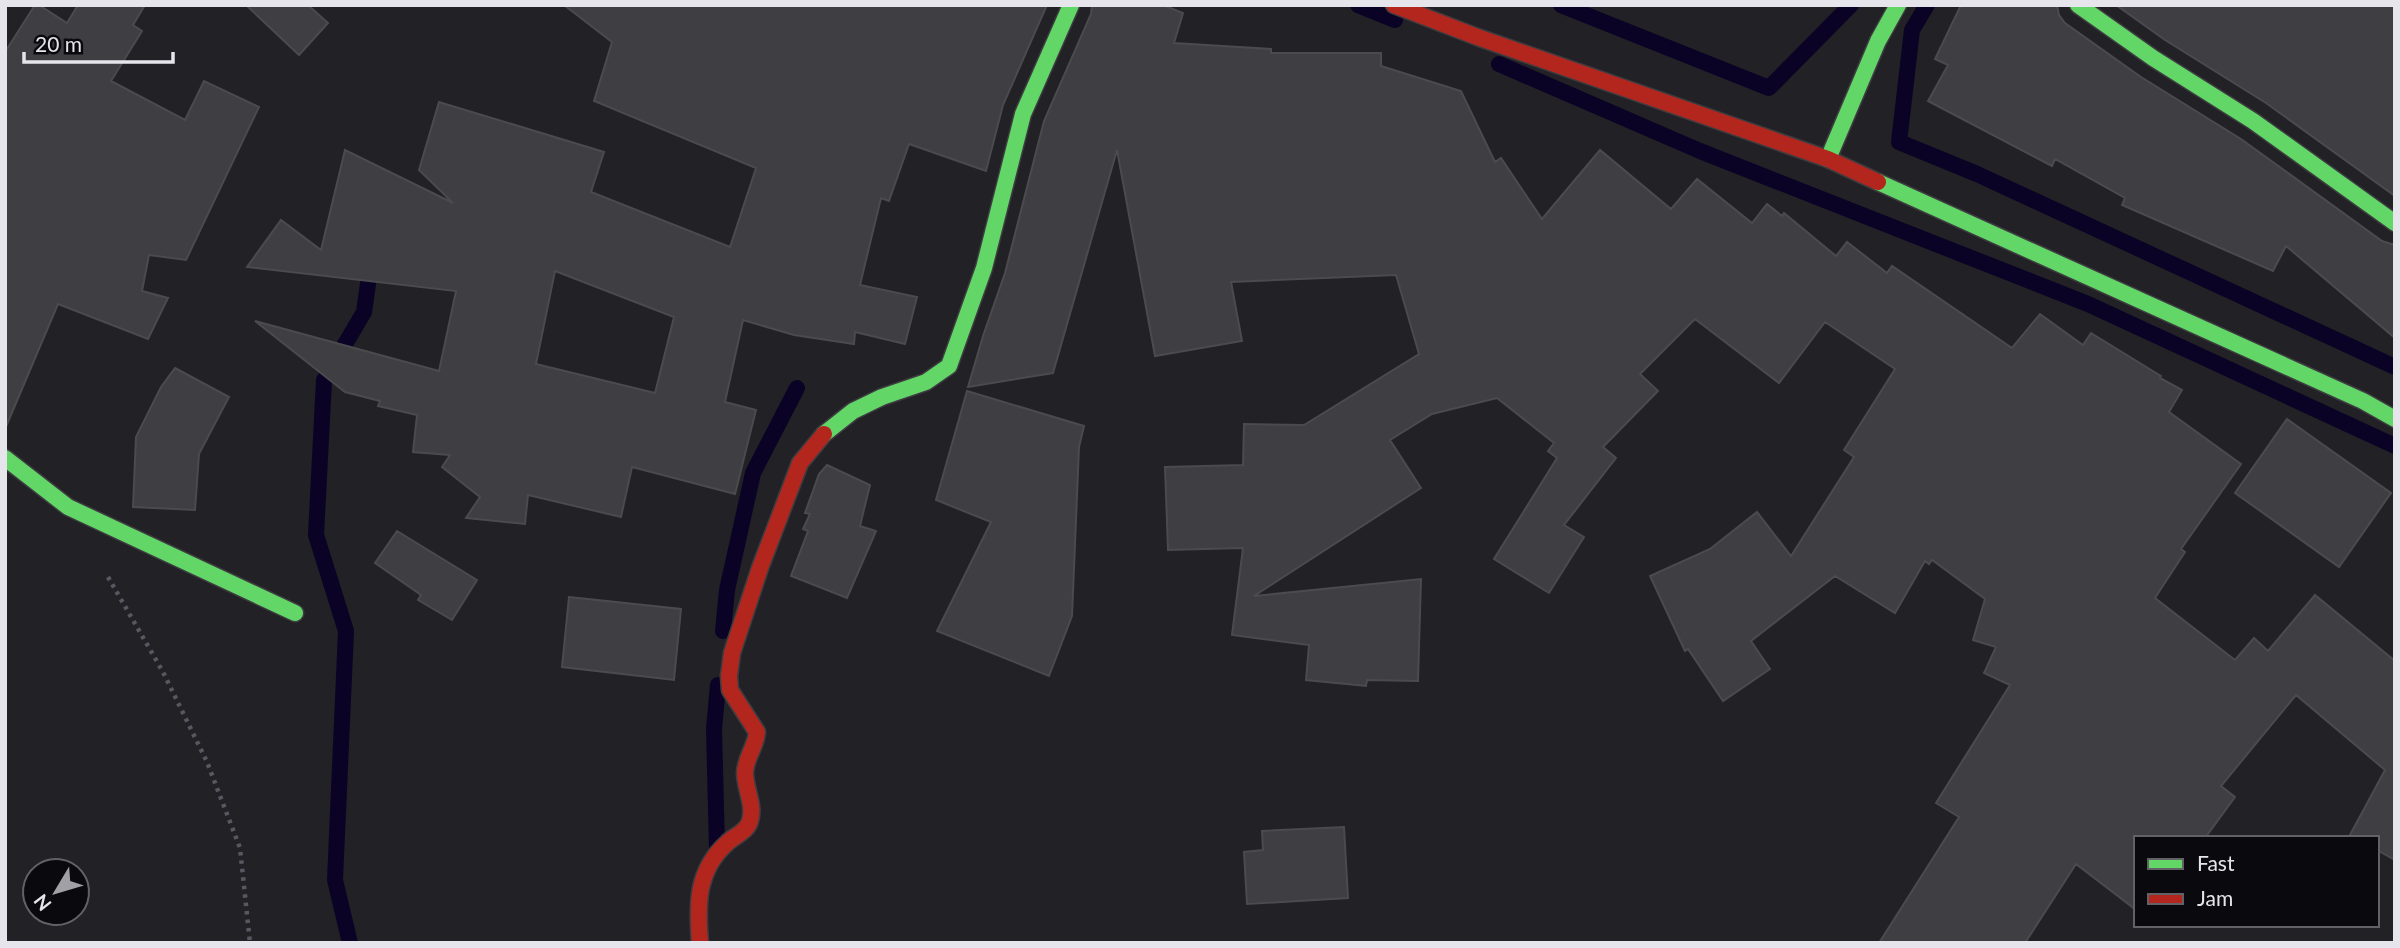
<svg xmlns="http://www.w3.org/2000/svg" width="2400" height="948" viewBox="0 0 2400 948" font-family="Lato,sans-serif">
<rect width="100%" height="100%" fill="#212126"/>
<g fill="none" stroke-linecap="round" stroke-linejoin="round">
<!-- stream -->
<path stroke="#0b0325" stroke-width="16" d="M1358,5L1395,20
M1561,5L1769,88L1851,5
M1927,5L1912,30L1899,142L1977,174L2395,367
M1499,64L1700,151L2088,304L2395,446
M723,631L727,590L753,473L797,388
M717,848L714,729L718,685
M350,943L335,880L346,631L316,535L324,380L364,312L370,270"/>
</g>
<!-- building -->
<path fill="#3f3f43" stroke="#4b4b4f" stroke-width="2" fill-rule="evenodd" d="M35,5H39L67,23L78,5H145L133,25L142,31L111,81L185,120L204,81L259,107L186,260L149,255L142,291L168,298L148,339L58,304L5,429V52Z
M246,5H308L328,23L299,55Z
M564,5H1047L1003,105L986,171L909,144L889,201L881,198L860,285L917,297L905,344L855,332L854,344L794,335L743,320L725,402L756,410L735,494L632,467L621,517L528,495L525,524L466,518L480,497L442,467L450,455L413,452L417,415L378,406L380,401L345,392L255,321L439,371L456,291L247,267L281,220L321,250L345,150L453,203L419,170L439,102L604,152L591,192L730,247L756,168L594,101L612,42ZM555,271L674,317L655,393L536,364Z
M1092,5H1163L1183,13L1174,43L1271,49V53H1381V66L1461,91L1495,162L1501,158L1542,219L1600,150L1671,209L1697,179L1752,223L1767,204L1782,216L1784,213L1836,256L1847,242L1887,273L1892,266L2012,348L2040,314L2083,345L2091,333L2161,376L2160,378L2182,390L2169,412L2241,464L2181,549L2185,552L2155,598L2235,660L2254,638L2268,651L2315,595L2395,661V860L2377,850V838H2355L2350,835L2385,770L2296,695L2221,786L2235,797L2205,838H2136V910L2076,864L2025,943H1879L1959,817L1936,803L2010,685L1984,673L1996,647L1973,640L1985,599L1932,560L1929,564L1925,561L1895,613L1835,576L1751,641L1770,669L1723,701L1688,649L1685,651L1650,576L1710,549L1757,512L1791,556L1854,457L1844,450L1895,369L1825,322L1779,383L1695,319L1640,374L1658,391L1603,447L1616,458L1564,525L1584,537L1549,593L1494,559L1557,458L1548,451L1554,443L1497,398L1432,414L1390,440L1421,488L1254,596L1421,579L1418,681L1367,680L1366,686L1306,680L1309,645L1232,635L1243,548L1168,550L1165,467L1243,465L1244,424L1304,425L1419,354L1396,275L1231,282L1242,341L1155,356L1117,150L1053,373L968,387L983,336L1005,273L1044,121L1091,14Z
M1961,5H2057L2059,15L2065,23L2141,77L2241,139L2382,241L2395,245V338L2286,246L2273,271L2122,205L2125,198L2055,159L2052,166L1928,101L1948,65L1935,59Z
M2116,5H2395V196L2266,103L2165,40Z
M175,368L229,397L199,454L195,510L133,507L136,437L161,387Z
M967,391L1084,426L1079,447L1072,616L1049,676L937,631L991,522L936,500Z
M2287,419L2391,493L2339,567L2235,493Z
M827,465L870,485L860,526L876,531L847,598L791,576L808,531L803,529L810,514L805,513L819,474Z
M397,531L477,580L452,620L418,600L421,595L375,563Z
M569,597L681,609L674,680L562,667Z
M1344,827L1348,898L1247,904L1244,852L1263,850L1262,831Z"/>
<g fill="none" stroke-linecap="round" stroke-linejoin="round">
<!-- fast casing -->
<g stroke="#3d3d41" stroke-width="19">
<path id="fast" d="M2078,5L2153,58L2253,121L2395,223
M1828,159L1878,41L1898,5
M1878,182L2363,401L2395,419
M824,434L853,411L882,397L926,382L949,366L984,268L1023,114L1071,5
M5,458L68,507L295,613"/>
</g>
<!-- jam casing -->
<g stroke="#3d3d41" stroke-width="19">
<path id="jam" d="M1394,5L1480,38L1828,159L1878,182
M700,943C697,905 696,871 727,843C734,836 747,832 750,821C755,805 745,789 745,773C745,758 756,747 757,732L730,690L729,676L732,653L760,568L800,463L824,434"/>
</g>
<!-- path -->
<path stroke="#595862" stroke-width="4.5" stroke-dasharray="3.5 5" stroke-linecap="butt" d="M108,577L163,672L207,762L240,848L250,943"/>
<!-- fast -->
<use href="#fast" stroke="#63d668" stroke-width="16"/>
<!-- jam -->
<use href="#jam" stroke="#b3261e" stroke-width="16"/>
</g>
<!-- border -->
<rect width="2400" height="948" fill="none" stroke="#e6e5ec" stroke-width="14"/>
<!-- legend -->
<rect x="2134" y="836" width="245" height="91" fill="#0a090d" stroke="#626166" stroke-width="2"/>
<rect x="2148" y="859" width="35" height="10" fill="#63d668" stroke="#626166" stroke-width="2"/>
<text x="2197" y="871" font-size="21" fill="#e6e5ec">Fast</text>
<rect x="2148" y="894" width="35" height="10" fill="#b3261e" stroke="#626166" stroke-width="2"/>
<text x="2197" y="906" font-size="21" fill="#e6e5ec">Jam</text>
<!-- north arrow -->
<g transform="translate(56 892) rotate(232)"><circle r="33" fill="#0a090d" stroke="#626166" stroke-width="2"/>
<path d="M0-5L12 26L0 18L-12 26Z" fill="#a1a0a7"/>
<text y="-10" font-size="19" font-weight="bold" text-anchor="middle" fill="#e6e5ec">N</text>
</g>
<!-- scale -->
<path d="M24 52v10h149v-10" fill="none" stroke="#e6e5ec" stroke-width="3.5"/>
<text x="35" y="52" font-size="21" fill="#e6e5ec" stroke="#0a090d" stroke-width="5" paint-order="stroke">20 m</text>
</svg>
